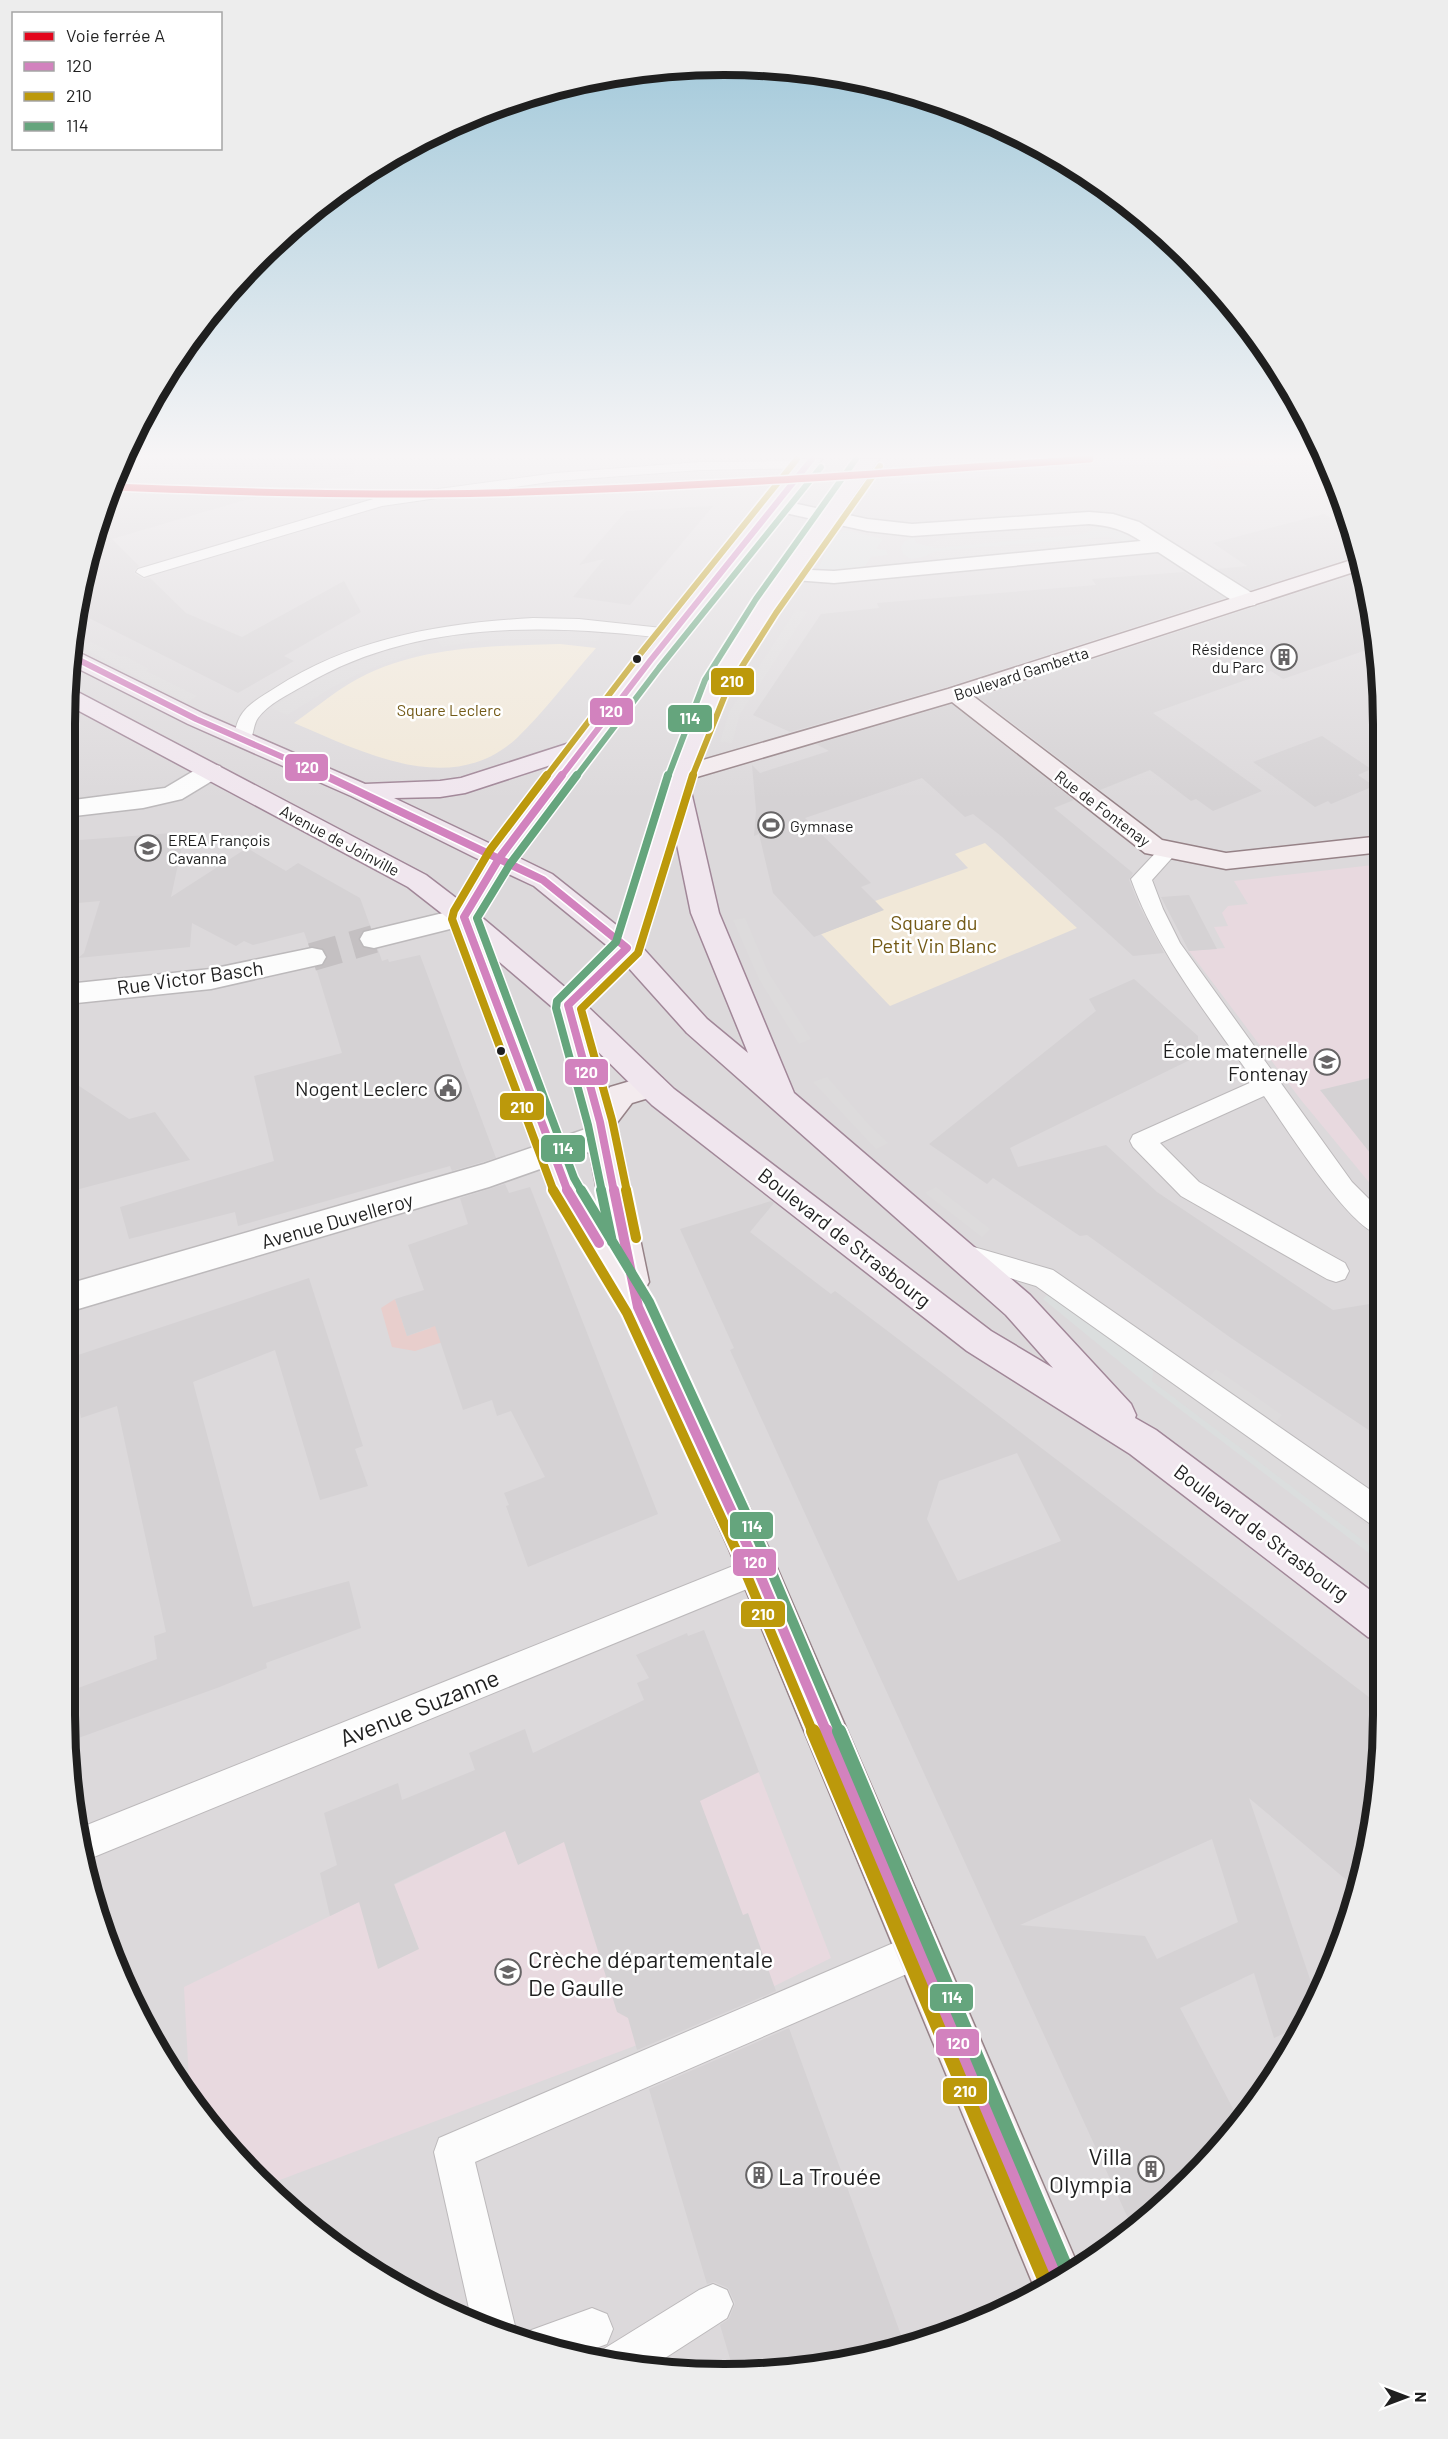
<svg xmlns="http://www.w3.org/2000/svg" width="1448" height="2439" viewBox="0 0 1448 2439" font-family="Barlow,sans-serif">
<rect width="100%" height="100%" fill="#ede8eb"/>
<!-- residential -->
<path fill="#dcd9db" d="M126,459H1324L1349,512L1382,681V1758L1348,1927L1273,2081L1159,2211L1054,2286L976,2324L853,2362L767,2373L638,2369L553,2352L433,2307L357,2263L258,2182L201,2116L133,2007L99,1927L70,1801L66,681L100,512Z"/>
<!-- industrial -->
<path fill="#dedde5" d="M916,459H1197L900,484Z"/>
<!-- education -->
<path fill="#e8d9df" d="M1382,864V1198L1301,1100L1189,951L1225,948L1214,927L1228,926L1222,913L1228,906L1248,904L1234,881Z
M750,1750L831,1958L714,2016L264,2186L201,2116L190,2100L184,1987L505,1831Z"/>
<!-- grass -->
<path fill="#e8cecc" d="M1203,459H1305L1217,469Z
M419,1292L483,1329L415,1351L392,1347L381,1308L395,1299L407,1336L431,1328Z"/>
<!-- park -->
<path fill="#f1e8d8" d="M560,644L596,648C571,676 544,712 517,738C451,799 363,752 294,723C317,707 341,686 367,674C427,646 494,646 560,644Z
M985,843L1077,928L890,1006L821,934L883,910L875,901L968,868L955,854Z"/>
<!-- parking -->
<path fill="#dddbdc" d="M1076,523L1103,524L1083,534L936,548L926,546L953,533Z
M1108,537L1132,544L948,562L928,555L937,551Z
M796,610L807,612L740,714L732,743L720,742L729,712Z
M484,629L603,630L598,641L541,639L484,640L442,647L435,637Z
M417,641L424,650L366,670L331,688L287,715L271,708L315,681L352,664Z
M91,642L122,657L125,656L149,669L146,671L197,696L187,703L81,647Z
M745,918L768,972L811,1039L799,1044L759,979L733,920Z
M827,1077L869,1125L888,1143L876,1149L813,1082Z
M936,1187L990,1229L982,1237L925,1193Z
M1154,1367L1382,1537V1555L1152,1381Z
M1216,1369L1282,1415L1273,1425L1207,1380Z"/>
<!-- plaza -->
<path fill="#dbdede" d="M1103,524L1129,535L1132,544L1108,537L937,551L923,557L911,559L903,554L901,547L905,541L914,537L916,543L936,548L1083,534Z
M847,530L883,539L876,549L886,550L888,555L871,557L863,569L820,571L818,569L835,533Z
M1048,1294L1154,1367L1152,1381L1382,1555V1563L1148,1385L1043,1299Z"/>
<!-- building -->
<path fill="#d5d2d4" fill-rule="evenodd" d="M126,459H353L355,473L238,502L112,539L139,566L134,571L135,574L143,579L150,578L186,613L242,637L344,581L361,612L284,656L294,661L238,693L79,613L100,512Z
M713,506L630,605L573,597L604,559L579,565L626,511Z
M1324,514L1352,530L1357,556L1251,590L1217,569L1247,566L1213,543Z
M1184,572L1225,598L947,687L790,732L753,715L821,614L879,608L877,603L1096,585L1092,579Z
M1361,572L1375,647L1283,679L1271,671L1153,713L1262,791L1213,811L1196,799L1191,801L1150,770L1100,790L978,697Z
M952,704L1074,800L1054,808L1133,873L1129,880L1140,907L1164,953L1133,956L1001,836L973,814L965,817L922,778L805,818L871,883L861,887L884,910L814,937L773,893L759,834L754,836L756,810L752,765L760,773L829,751L816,744Z
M1322,736L1371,769L1358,775L1374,786L1331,804L1328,801L1315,807L1253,762Z
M185,832L171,897L247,848L286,871L298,863L360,898L371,928L362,931L358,940L364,948L378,949L382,961L388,959L389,962L420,955L496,1158L452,1171L450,1166L238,1226L235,1212L129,1239L120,1207L274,1161L254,1076L342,1053L316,968L324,965L328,956L322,948L309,946L304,932L253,945L244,941L236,946L192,923L190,947L78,958L84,953L100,901L67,904V841Z
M1189,895L1217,949L1189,951L1161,897Z
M1134,979L1198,1036V1056L1010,1148L1018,1167L1106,1145L1157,1192L1333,1310L1382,1302V1439L1231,1338L1087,1235L1080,1236L993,1178L987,1184L929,1144L1096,1011L1089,999Z
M1382,1075V1168L1320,1090Z
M67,1078L129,1119L155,1112L190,1160L68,1192Z
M505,1184L509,1193L530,1187L658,1514L528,1567L506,1506L509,1505L504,1493L545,1477L511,1411L497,1416L492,1400L463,1410L435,1326L407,1336L395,1299L424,1290L408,1245L468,1224L460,1198Z
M771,1201L774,1203L750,1232L831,1294L835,1291L1382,1707V1758L1356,1888L1249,1798L1315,1994L1300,2026L1274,2038L1254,1973L1180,2008L1239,2120L1159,2211L1133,2229L730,1350L734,1348L680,1229ZM1017,1453L1061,1541L958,1581L927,1519L939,1481ZM1212,1839L1238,1922L1157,1959L1145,1936L1020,1925Z
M309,1278L363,1446L355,1449L368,1486L320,1500L275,1350L193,1382L253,1607L349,1581L361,1628L266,1663L267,1668L217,1688L70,1741V1691L157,1659L154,1636L166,1632L117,1406L81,1418L69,1358Z
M704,1630L759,1772L700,1801L743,1915L748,1913L776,1991L637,2050L628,2018L617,2012L564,1842L518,1865L505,1831L394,1884L419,1949L378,1969L359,1902L330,1916L320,1873L337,1865L324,1813L398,1783L402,1800L475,1770L469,1753L525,1729L533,1753L644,1700L637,1683L649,1678L636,1655L687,1633L688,1636Z
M789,2028L905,2346L853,2362L767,2373L734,2372L720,2325L729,2319L735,2303L728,2288L714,2282L707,2284L649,2089Z"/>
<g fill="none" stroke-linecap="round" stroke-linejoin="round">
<!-- street-tunnel -->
<path stroke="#c4c0c2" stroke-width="28" stroke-dasharray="28 14" stroke-linecap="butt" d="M312,957L374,939"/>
<!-- lane casing -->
<g stroke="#bcb9bb" stroke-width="2">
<path id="lane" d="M807,461L812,462L814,465L812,468L700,470L556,481L382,506L150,575L144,577L136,572L138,569L380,497L556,473L700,462Z
M533,618L579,619L671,629L677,630L680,634L677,638L671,639C548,623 413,620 303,686C289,694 268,704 258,718C253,725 254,735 249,743H235L233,739C235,732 236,724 240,717C247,704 263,696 275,688C352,638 442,623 533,618Z
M1169,844L1176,846L1179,850L1152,880L1163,909L1180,943L1352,1182L1382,1212V1234C1355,1238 1281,1120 1264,1096L1160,1143L1199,1182L1345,1263L1349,1271L1345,1279L1336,1282L1327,1279L1181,1196L1133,1147L1130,1141L1133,1135L1254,1081C1209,1016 1158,954 1131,879L1162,846Z
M960,1243L1053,1270L1382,1498V1529L1372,1525L1036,1286L951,1260L947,1253L951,1246Z
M758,1556L769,1560L773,1570L769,1580L84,1861L77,1829Z
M919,1932L932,1937L937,1950L932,1963L475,2162L516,2330L513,2337L472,2322L434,2152L439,2138Z
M713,2284L727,2290L733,2304L727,2318L648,2369L598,2361L602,2350L699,2290Z
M592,2308L607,2314L613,2329L607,2344L574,2356L553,2352L523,2341L526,2332Z"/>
</g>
<!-- street casing -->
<g stroke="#bcb9bb" stroke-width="3">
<path id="street" d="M774,499L867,519L912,524L1089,512L1113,514L1139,522L1255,595L1258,600L1255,605L1247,606L1239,605L1158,552L834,583L781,579L777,575L781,571L788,569L834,571L1141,541C1123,529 1110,526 1089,524L912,536L867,531L767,509L764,505L767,501Z
M211,764L220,766L223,771L220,776L182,799L143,808L66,817V801L165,788L202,766Z
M464,908L474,911L478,917L474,923L374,948L364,946L360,939L364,932Z
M312,948L322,950L326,957L322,964L211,989L67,1004V984L211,969Z
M603,1123L614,1127L619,1135L614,1143L489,1187L68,1312V1284L484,1164Z"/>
</g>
<!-- secondary casing -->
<g stroke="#968287" stroke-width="3">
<path id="secondary" d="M1358,558L1360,570L973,696L1162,840L1226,853L1382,836V852L1226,869L1145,853L952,702L690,779L681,781L672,779L669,774L672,769L948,689Z
M464,908L474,911L478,917L578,1180L603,1221L584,1122L553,1005L558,998L568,995L578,998L583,1005L607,1091L610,1087L651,1075L662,1078L666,1086L662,1094L632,1103L616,1124L649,1282L645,1289L768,1547L1079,2268L1054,2286L1037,2294L729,1549L624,1313L547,1183L450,917L454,911Z"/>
</g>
<!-- primary casing -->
<g stroke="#a18798" stroke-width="3">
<path id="primary" d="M802,459H822L658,666L515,856L552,874L620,928L669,774L704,685L755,606L861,459H879L777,606L728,685L693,774L690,787L719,913L794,1093L1030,1295L1131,1404L1136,1415L1135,1418L1156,1430L1382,1599V1642L1368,1637L1130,1454L967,1351L652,1105L558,1012L454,923L408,887L66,704V688L74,690L426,875L460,901L484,862L351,796L188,724L69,664L72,649L204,714L365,784L440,781L461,778L576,741ZM560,762L495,846L394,798L440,797L465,793ZM675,835L691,913L748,1053L707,1019L641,946ZM504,872L534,886L610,948L567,989L479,915ZM626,965L687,1033L1006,1315L1053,1368L991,1331L674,1089L586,1005Z"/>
</g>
<!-- lane -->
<use href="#lane" fill="#fcfcfc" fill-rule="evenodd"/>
<!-- street -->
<use href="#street" fill="#fcfcfc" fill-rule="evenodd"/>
<!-- secondary -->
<use href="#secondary" fill="#f3ebee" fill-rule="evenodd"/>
<!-- primary -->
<use href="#primary" fill="#f0e6ee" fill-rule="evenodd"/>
<!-- bus-1-far3 casing -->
<g stroke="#fff" stroke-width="9">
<path id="bus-1-far3" d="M71,656L196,719L328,777
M561,777L650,661L812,459"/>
</g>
<!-- bus-1-far2 casing -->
<g stroke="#fff" stroke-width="11">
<path id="bus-1-far2" d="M324,775L543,880L627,948L568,1005L600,1122L614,1192
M562,775L500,857L464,917L568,1192"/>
</g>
<!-- bus-1-far1 casing -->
<g stroke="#fff" stroke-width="14">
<path id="bus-1-far1" d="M567,1190L599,1243
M614,1190L638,1307L748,1547L827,1733"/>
</g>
<!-- bus-1 casing -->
<g stroke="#fff" stroke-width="18">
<path id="bus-1" d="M826,1731L1059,2283"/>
</g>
<!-- bus-2-far3 casing -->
<g stroke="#fff" stroke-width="9">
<path id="bus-2-far3" d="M546,777L641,653L797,459
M692,777L727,690L776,613L880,466"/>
</g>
<!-- bus-2-far2 casing -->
<g stroke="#fff" stroke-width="11">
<path id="bus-2-far2" d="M547,775L490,850L454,911L452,919L554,1192
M627,1192L612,1120L581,1009L638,953L693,775"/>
</g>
<!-- bus-2-far1 casing -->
<g stroke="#fff" stroke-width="14">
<path id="bus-2-far1" d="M553,1190L627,1313L737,1552L813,1733
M626,1190L636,1238"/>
</g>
<!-- bus-2 casing -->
<g stroke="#fff" stroke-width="18">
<path id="bus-2" d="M813,1731L1048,2288"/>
</g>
<!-- bus-3-far3 casing -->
<g stroke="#fff" stroke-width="9">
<path id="bus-3-far3" d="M576,777L659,668L821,467
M668,777L705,680L756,599L856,459"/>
</g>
<!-- bus-3-far2 casing -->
<g stroke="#fff" stroke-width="11">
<path id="bus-3-far2" d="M577,775L510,864L477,918L574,1178L582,1192
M602,1192L588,1125L556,1008L557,1001L616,942L668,775"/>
</g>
<!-- bus-3-far1 casing -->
<g stroke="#fff" stroke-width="14">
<path id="bus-3-far1" d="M581,1190L649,1302L759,1542L840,1733
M601,1190L612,1242"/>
</g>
<!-- bus-3 casing -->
<g stroke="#fff" stroke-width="18">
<path id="bus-3" d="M839,1731L1069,2275"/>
</g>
<!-- bus-1-far3 -->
<use href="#bus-1-far3" stroke="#d282be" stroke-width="6"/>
<!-- bus-1-far2 -->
<use href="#bus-1-far2" stroke="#d282be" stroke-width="8"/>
<!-- bus-1-far1 -->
<use href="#bus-1-far1" stroke="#d282be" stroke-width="10"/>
<!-- bus-1 -->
<use href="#bus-1" stroke="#d282be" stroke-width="14"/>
<!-- bus-2-far3 -->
<use href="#bus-2-far3" stroke="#bc990b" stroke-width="6"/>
<!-- bus-2-far2 -->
<use href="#bus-2-far2" stroke="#bc990b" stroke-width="8"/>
<!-- bus-2-far1 -->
<use href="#bus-2-far1" stroke="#bc990b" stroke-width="10"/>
<!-- bus-2 -->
<use href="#bus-2" stroke="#bc990b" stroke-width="14"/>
<!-- bus-3-far3 -->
<use href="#bus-3-far3" stroke="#65a57d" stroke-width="6"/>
<!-- bus-3-far2 -->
<use href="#bus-3-far2" stroke="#65a57d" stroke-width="8"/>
<!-- bus-3-far1 -->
<use href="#bus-3-far1" stroke="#65a57d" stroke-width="10"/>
<!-- bus-3 -->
<use href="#bus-3" stroke="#65a57d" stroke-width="14"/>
<!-- rail-1 casing -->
<g stroke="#fff" stroke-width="10">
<path id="rail-1" d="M112,487C238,492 364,496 491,493C691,488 890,473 1090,459"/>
</g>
<!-- rail-1 -->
<use href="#rail-1" stroke="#e3051c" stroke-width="7"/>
</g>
<!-- sky -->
<linearGradient id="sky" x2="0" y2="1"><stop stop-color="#99c4d7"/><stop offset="0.57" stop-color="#f7f5f6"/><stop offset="1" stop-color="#f7f5f6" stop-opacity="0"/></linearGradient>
<rect width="1448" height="800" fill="url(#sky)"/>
<!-- icons -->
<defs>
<g id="building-ring" transform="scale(1.35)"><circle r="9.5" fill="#fff" stroke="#676566" stroke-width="1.5"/><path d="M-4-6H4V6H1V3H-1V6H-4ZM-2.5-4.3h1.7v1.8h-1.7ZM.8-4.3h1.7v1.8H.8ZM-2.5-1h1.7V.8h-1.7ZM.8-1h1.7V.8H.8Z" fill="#676566"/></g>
<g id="stadium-ring" transform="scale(1.35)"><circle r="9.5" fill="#fff" stroke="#676566" stroke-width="1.5"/><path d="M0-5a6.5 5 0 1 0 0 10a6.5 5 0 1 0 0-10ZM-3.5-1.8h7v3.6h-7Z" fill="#676566"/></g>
<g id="school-ring" transform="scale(1.35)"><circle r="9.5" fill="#fff" stroke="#676566" stroke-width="1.5"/><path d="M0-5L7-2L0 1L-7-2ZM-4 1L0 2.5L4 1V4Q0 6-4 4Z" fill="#676566"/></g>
<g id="civic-ring" transform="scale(1.35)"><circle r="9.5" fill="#fff" stroke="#676566" stroke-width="1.5"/><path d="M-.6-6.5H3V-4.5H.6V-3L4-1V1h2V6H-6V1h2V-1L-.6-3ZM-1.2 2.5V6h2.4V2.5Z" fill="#676566"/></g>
</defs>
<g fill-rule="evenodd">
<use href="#building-ring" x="1284" y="657"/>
<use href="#stadium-ring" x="771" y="825"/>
<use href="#school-ring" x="148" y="848"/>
<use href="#school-ring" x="1327" y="1062"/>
<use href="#civic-ring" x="448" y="1088"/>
<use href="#school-ring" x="508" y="1972"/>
<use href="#building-ring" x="1151" y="2169"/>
<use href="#building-ring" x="759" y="2175"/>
</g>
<!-- markers -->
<g fill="#1f1f1f" stroke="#fff" stroke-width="2">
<circle cx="637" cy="659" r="5"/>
<circle cx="501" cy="1051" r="5"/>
</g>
<g text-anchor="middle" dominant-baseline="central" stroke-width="5" stroke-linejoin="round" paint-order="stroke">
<!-- far-poi labels -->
<g font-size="16" fill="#1f1f1f" stroke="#fff" text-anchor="start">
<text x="1264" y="648" text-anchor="end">Résidence<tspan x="1264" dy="18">du Parc</tspan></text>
<text x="790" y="825">Gymnase</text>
<text x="168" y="839">EREA François<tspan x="168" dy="18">Cavanna</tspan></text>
</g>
<!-- far-street labels -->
<g font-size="16" fill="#1f1f1f" stroke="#fff">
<text transform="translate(1021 673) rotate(-18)">Boulevard Gambetta</text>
<text transform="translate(1103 808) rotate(37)">Rue de Fontenay</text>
<text transform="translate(340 840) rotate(28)">Avenue de Joinville</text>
</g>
<!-- far-park labels -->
<g font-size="16" fill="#735a17" stroke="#fff">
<text x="449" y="709">Square Leclerc</text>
</g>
<!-- park labels -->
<g font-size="20" fill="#735a17" stroke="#fff">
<text x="934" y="922">Square du<tspan x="934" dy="23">Petit Vin Blanc</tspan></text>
</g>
<!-- street labels -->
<g font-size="20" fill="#1f1f1f" stroke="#fff">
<text transform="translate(190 977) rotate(-8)">Rue Victor Basch</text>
<text transform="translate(337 1220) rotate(-16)">Avenue Duvelleroy</text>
<text transform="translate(845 1237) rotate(38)">Boulevard de Strasbourg</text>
<text transform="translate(1262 1532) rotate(37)">Boulevard de Strasbourg</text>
</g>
<!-- poi labels -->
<g font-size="20" fill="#1f1f1f" stroke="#fff" text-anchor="end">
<text x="1308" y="1050">École maternelle<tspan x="1308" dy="23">Fontenay</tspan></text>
<text x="428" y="1088">Nogent Leclerc</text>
</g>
<!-- near-street labels -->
<g font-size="24" fill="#1f1f1f" stroke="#fff">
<text transform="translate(419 1707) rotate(-22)">Avenue Suzanne</text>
</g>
<!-- near-poi labels -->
<g font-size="24" fill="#1f1f1f" stroke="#fff" text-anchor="start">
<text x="528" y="1958">Crèche départementale<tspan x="528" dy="28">De Gaulle</tspan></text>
<text x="1132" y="2155" text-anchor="end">Villa<tspan x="1132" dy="28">Olympia</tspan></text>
<text x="778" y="2175">La Trouée</text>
</g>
</g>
<!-- crop -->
<path d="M0 0H1448V2439H0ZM724 75H724A649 649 0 0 1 1373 724V1715A649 649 0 0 1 724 2364H724A649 649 0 0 1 75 1715V724A649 649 0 0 1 724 75Z" fill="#ededed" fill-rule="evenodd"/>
<path fill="none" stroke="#1f1f1f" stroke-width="8" d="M724 75H724A649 649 0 0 1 1373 724V1715A649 649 0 0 1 724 2364H724A649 649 0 0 1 75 1715V724A649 649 0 0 1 724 75Z"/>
<g stroke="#fff" stroke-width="2">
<rect x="710" y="667" width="45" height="29" rx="6" fill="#bc990b"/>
<rect x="589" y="697" width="45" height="29" rx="6" fill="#d282be"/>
<rect x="667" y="704" width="46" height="29" rx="6" fill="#65a57d"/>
<rect x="284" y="753" width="45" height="29" rx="6" fill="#d282be"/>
<rect x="564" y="1058" width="45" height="28" rx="6" fill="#d282be"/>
<rect x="499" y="1092" width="46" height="29" rx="6" fill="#bc990b"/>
<rect x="540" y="1134" width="46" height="29" rx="6" fill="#65a57d"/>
<rect x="729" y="1511" width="45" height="29" rx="6" fill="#65a57d"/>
<rect x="732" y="1548" width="45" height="29" rx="6" fill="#d282be"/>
<rect x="740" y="1600" width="46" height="28" rx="6" fill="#bc990b"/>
<rect x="929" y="1983" width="45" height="29" rx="6" fill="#65a57d"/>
<rect x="935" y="2028" width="45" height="29" rx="6" fill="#d282be"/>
<rect x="942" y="2077" width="46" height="28" rx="6" fill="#bc990b"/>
</g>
<g font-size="16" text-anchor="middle" font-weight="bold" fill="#fff">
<text x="732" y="687">210</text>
<text x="611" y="717">120</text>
<text x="690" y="724">114</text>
<text x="307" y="773">120</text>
<text x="586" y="1078">120</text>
<text x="522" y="1113">210</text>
<text x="563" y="1154">114</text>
<text x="752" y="1532">114</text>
<text x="755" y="1568">120</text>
<text x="763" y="1620">210</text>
<text x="952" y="2003">114</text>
<text x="958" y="2049">120</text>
<text x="965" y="2097">210</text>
</g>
<!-- legend -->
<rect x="12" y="12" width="210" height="138" fill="#ffffff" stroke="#a5a5a5" stroke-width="1.5"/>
<rect x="24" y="32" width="30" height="9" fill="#e3051c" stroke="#a5a5a5" stroke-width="1.5"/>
<text x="66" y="42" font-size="18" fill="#1f1f1f">Voie ferrée A</text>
<rect x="24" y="62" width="30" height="9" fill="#d282be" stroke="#a5a5a5" stroke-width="1.5"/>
<text x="66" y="72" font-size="18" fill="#1f1f1f">120</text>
<rect x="24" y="92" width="30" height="9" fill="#bc990b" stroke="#a5a5a5" stroke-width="1.5"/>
<text x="66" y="102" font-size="18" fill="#1f1f1f">210</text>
<rect x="24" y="122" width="30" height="9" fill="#65a57d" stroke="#a5a5a5" stroke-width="1.5"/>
<text x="66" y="132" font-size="18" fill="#1f1f1f">114</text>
<!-- north arrow -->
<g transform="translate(1406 2397) rotate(90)" stroke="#ffffff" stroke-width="4.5" paint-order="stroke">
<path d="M0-4.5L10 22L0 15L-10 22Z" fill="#1f1f1f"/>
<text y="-9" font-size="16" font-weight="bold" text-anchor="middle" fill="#1f1f1f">N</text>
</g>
</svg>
